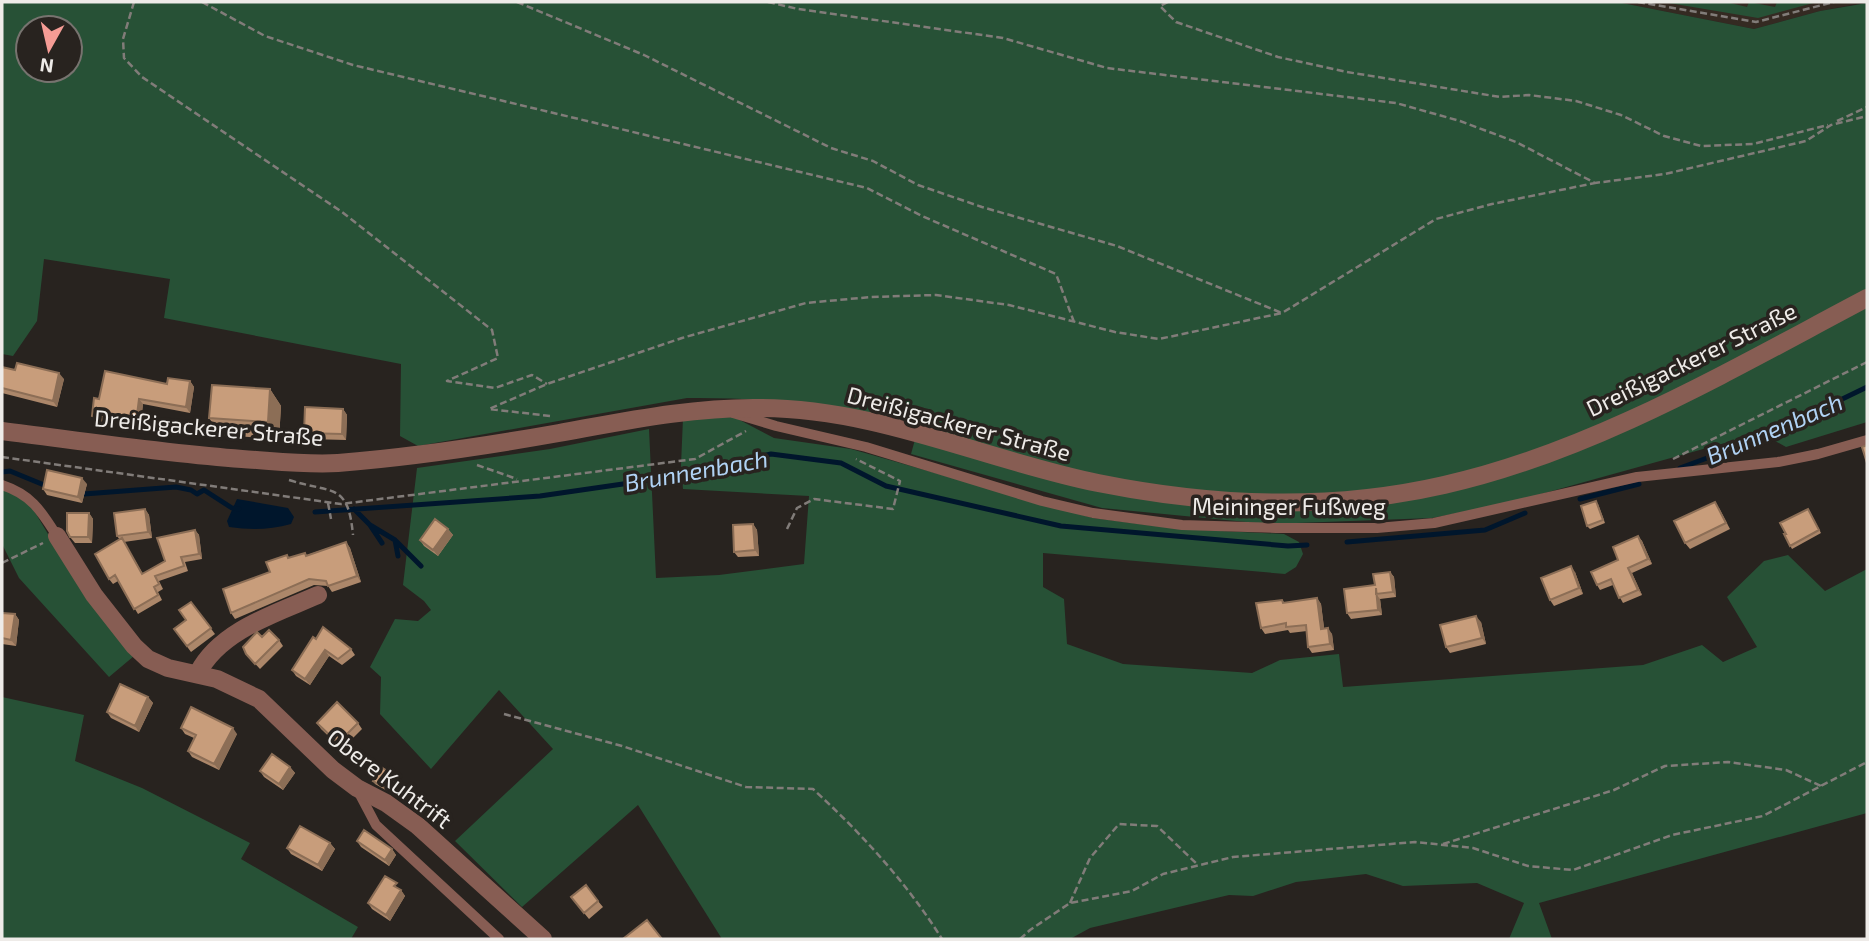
<svg xmlns="http://www.w3.org/2000/svg" width="1869" height="941" viewBox="0 0 1869 941" font-family="'Exo 2',sans-serif">
<rect width="100%" height="100%" fill="#28231f"/>
<!-- built -->
<path fill="#342a22" d="M1617,2H1867L1820,11L1754,29Z"/>
<!-- green -->
<path fill="#275136" fill-rule="evenodd" d="M2,2H1617L1754,29L1820,11L1867,3V422L1786,447L1761,433L1509,503L1432,518L1267,524L1102,508L911,454L919,425C842,406 765,397 687,398L418,446L400,436L401,364L164,318L170,279L44,259L37,321L13,356L2,354ZM28,28H70V70H28Z
M1663,2H1726L1747,7L1749,2L1775,7L1777,2H1817L1758,18Z
M734,417L774,438L851,449L1093,518L1180,529L1284,534L1299,542L1303,554L1296,567L1285,574L1043,553V587L1064,599L1067,644L1123,664L1252,673L1280,660L1339,654L1343,687L1643,665L1702,645L1723,662L1757,647L1727,597L1764,561L1788,555L1825,591L1867,569V813L1539,903L1552,939H1509L1524,903L1477,883L1403,886L1366,874L1296,882L1253,896L1229,895L1090,928L1070,939H722L638,805L522,907L455,841L553,749L499,690L431,769L380,714L381,677L370,667L395,619L418,621L431,610L424,601L403,585L417,468L550,449L649,429L656,578L719,575L804,564L809,496L683,489L681,465L683,418Z
M2,490L13,493L30,504L69,569L134,656L109,677L19,578L2,544Z
M2,697L84,715L75,761L142,788L250,843L241,859L358,927L351,939H2Z"/>
<!-- water -->
<path fill="#00162c" d="M237,499L288,508L294,517L291,524C270,530 250,530 229,527L227,521Z"/>
<g fill="none" stroke-linecap="round" stroke-linejoin="round">
<!-- stream -->
<path stroke="#00162c" stroke-width="5" d="M1680,468L1764,437L1867,387
M2,472L10,471L49,487
M84,494L176,487L191,490L197,494L204,490L232,508L239,509
M1580,499L1639,484
M354,509L370,525L382,543
M315,512L540,496L685,475L771,454L841,463L886,486L1061,526L1288,546L1307,545
M370,525L395,540L398,556
M396,541L421,566
M1347,542L1485,530L1525,513"/>
<!-- path -->
<path stroke="#817c79" stroke-width="2.5" stroke-dasharray="7 3.5" stroke-linecap="butt" d="M134,2L123,39L124,58L142,77L342,212L492,330L498,358L447,381L495,388L532,375L547,384
M202,2L265,36L353,65L867,188L922,216L1056,274L1074,322
M517,2L644,55L831,148L873,161L918,185L982,207L1117,246L1282,313
M768,2L798,9L1003,38L1107,68L1396,103L1460,121L1516,142L1595,183L1665,174L1806,141L1831,125L1867,116
M1168,2L1160,6L1176,22L1278,57L1347,72L1500,97L1529,95L1576,101L1621,115L1664,136L1701,146L1753,144L1828,125
M1638,2L1756,22L1834,2
M1837,121L1867,107
M550,416L489,409L547,384L682,338L806,303L871,297L936,295L1009,305L1115,332L1159,339L1282,313L1436,219L1492,204L1595,183
M2,457L341,504L695,459L746,431
M1673,459L1867,362
M477,465L517,479
M289,480C333,494 348,482 353,535
M328,503L331,519
M787,529L797,508L814,499L893,509L900,481L856,459
M2,563L43,543
M504,714L622,746L746,787L813,789C862,834 907,883 942,939
M1443,844L1614,790L1665,766L1728,762L1786,770L1821,786
M1070,903L1090,858L1119,824L1157,826L1198,865
M1020,939L1030,930L1070,903L1132,891L1163,874L1233,857L1415,842L1473,848L1528,866L1573,870L1672,835L1763,816L1867,762"/>
<!-- lane -->
<path stroke="#875d53" stroke-width="10" d="M733,413L776,426L866,447L1042,501L1093,513L1182,525L1276,528H1377L1434,523L1637,477L1778,462L1818,454L1867,440
M2,485C32,495 41,511 57,536
M358,791L376,825L499,939"/>
<!-- street -->
<path stroke="#875d53" stroke-width="18" d="M2,431C82,441 162,453 242,459C274,461 306,465 338,463C412,457 486,446 559,433C626,421 692,407 760,408C877,408 985,460 1098,483C1212,506 1331,511 1444,485C1592,452 1734,368 1867,298
M57,536L94,595L134,646L148,659L168,668L217,679L259,699L333,770L357,788L386,803L418,826L543,939
M198,673C220,630 277,613 318,595"/>
</g>
<!-- wall -->
<path fill="#ac876a" d="M2,367L15,370L64,379L57,407L2,393Z
M190,381L194,387L190,413L143,404L140,429L96,422L92,416L99,399L167,384Z
M270,389L281,406L279,439L221,435L209,418Z
M343,409L347,415L346,440L308,439L304,433Z
M87,484L82,503L47,495L43,489Z
M1598,504L1605,523L1590,529L1587,526Z
M1719,508L1730,529L1690,549L1685,543Z
M145,509L149,515L152,538L124,542L143,574L165,561L195,530L199,535L202,559L185,562L188,571L159,581L163,589L158,592L162,600L138,614L118,581L113,584L109,579L120,540L117,536Z
M1810,512L1821,533L1792,549L1784,534Z
M89,513L93,519L92,543H75L70,537Z
M753,524L757,530L759,556L738,557L734,552Z
M448,529L453,535L438,556L424,546L420,540Z
M1638,536L1642,541L1652,564L1632,573L1642,595L1623,603L1613,585L1600,590L1597,585Z
M346,542L350,548L361,582L332,592L328,586L314,585L235,619L231,613L287,555L289,558L307,555Z
M1390,572L1394,577L1396,597L1380,599L1382,615L1351,619L1347,613Z
M1575,572L1583,594L1554,606L1550,600Z
M1317,598L1321,604L1324,628L1332,634L1334,650L1312,653L1308,647L1307,631L1290,633L1288,630L1265,634L1261,628L1282,600L1285,603Z
M191,602L215,634L191,652L174,629L186,620Z
M2,613L15,614L19,620L16,646L2,644Z
M1481,622L1486,644L1450,653L1446,647Z
M316,639L351,649L355,655L342,665L329,656L310,685L296,676L292,670Z
M279,640L283,646L260,669L246,654Z
M148,697L153,703L139,732L111,718L107,712Z
M317,723H358L362,729L342,749L321,729Z
M181,728L237,734L219,770L192,757L188,751L194,738L185,734Z
M290,767L295,773L283,790L264,777L260,771Z
M397,777L399,780L391,793L375,784L373,781Z
M357,841L392,849L396,855L389,866L361,847Z
M330,843L335,849L322,871L291,854L287,848Z
M400,889L405,896L390,921L372,909L368,903L401,889Z
M571,897L598,901L603,907L589,919Z"/>
<!-- shaded-wall -->
<path fill="#8c6e56" d="M59,373L64,379L57,407L53,401Z
M190,381L194,387L190,413L186,407Z
M270,389L281,406L279,439L268,422Z
M139,399L143,404L140,429L136,423Z
M343,409L347,415L346,440L342,434Z
M82,478L87,484L82,503L78,497Z
M145,509L149,515L152,538L148,532Z
M89,513L93,519L92,543L88,537Z
M753,524L757,530L759,556L755,550Z
M448,529L453,535L438,556L433,550Z
M195,530L199,535L202,559L199,554Z
M1638,536L1642,541L1652,564L1648,559Z
M346,542L350,548L361,582L357,576Z
M1571,566L1575,572L1583,594L1579,588Z
M1628,568L1632,573L1642,595L1638,590Z
M1390,572L1394,577L1396,597L1393,592Z
M1376,594L1380,599L1382,615L1378,610Z
M1317,598L1321,604L1325,635L1321,629Z
M15,614L19,620L16,646L11,640Z
M1476,616L1481,622L1486,644L1482,638Z
M1328,628L1332,634L1334,650L1330,644Z
M325,650L329,656L310,685L305,679Z
M148,697L153,703L139,732L135,726Z
M233,728L237,734L219,770L214,764Z
M290,767L295,773L283,790L279,784Z
M397,777L399,780L391,793L389,790Z
M330,843L335,849L322,871L318,865Z
M392,849L396,855L389,866L385,860Z
M401,890L405,896L390,921L386,915Z"/>
<!-- building -->
<path fill="#c89d7b" stroke="#8c6e56" stroke-width="2" d="M17,363L59,373L53,401L2,388V367L15,370Z
M105,371L167,384L168,378L190,381L186,407L139,399L136,423L92,416L94,398L99,399Z
M212,385L270,389L268,422L209,418Z
M305,407L343,409L342,434L304,433Z
M1867,445V463L1862,447Z
M47,470L82,478L78,497L43,489Z
M1596,501L1603,520L1587,526L1581,506Z
M1715,502L1726,523L1685,543L1674,521Z
M145,509L148,532L117,536L114,513Z
M1808,509L1819,530L1790,546L1784,534H1786L1780,523Z
M67,513H89L88,537H70L67,531Z
M435,519L448,529L433,550L420,540Z
M753,524L755,550L734,552L733,525Z
M195,530L199,554L181,557L184,566L155,576L159,584L154,587L158,595L134,609L115,575L109,579L95,554L122,538L142,574L165,561L157,538Z
M1638,536L1648,559L1628,568L1638,590L1619,598L1611,579L1597,585L1591,572L1618,560L1613,547Z
M346,542L357,576L328,586L326,581L309,579L231,613L223,589L270,572L266,562L287,555L288,558L305,553L306,556Z
M1571,566L1579,588L1550,600L1541,578Z
M1390,572L1393,592L1376,594V588L1378,610L1347,613L1344,589L1375,585L1373,574Z
M1317,598L1321,629L1328,628L1330,644L1308,647L1306,625L1286,627V623L1261,628L1256,603L1282,600L1283,603Z
M191,602L211,628L187,646L174,629L186,620L179,610Z
M2,613L15,614L11,640L2,638Z
M1476,616L1482,638L1446,647L1440,625Z
M323,627L351,649L338,659L325,650L305,679L292,670L313,637L316,639Z
M269,630L279,640L255,664L246,654L243,647L257,632L262,637Z
M120,684L148,697L135,726L107,712Z
M337,702L358,723L338,743L317,723Z
M191,707L233,728L214,764L188,751L196,735L181,728Z
M272,754L290,767L279,784L260,771Z
M381,767L397,777L389,790L373,781Z
M300,826L330,843L318,865L287,848Z
M364,830L392,849L385,860L357,841Z
M385,876L397,883L394,886L401,890L386,915L368,903Z
M586,885L598,901L584,913L571,897Z
M647,920L662,939H625L624,938Z"/>
<g text-anchor="middle" dominant-baseline="central" stroke-width="7" stroke-linejoin="round" paint-order="stroke">
<!-- street labels -->
<g font-size="23" fill="#eeebe8" stroke="#28231f">
<text transform="translate(1691 359) rotate(-26)">Dreißigackerer Straße</text>
<text transform="translate(959 423) rotate(15)">Dreißigackerer Straße</text>
<text transform="translate(209 427) rotate(5)">Dreißigackerer Straße</text>
<text x="1289" y="506">Meininger Fußweg</text>
<text transform="translate(390 778) rotate(37)">Obere Kuhtrift</text>
</g>
<!-- water labels -->
<g font-size="24" font-style="italic" fill="#b0d2f4" stroke="#28231f">
<text transform="translate(1774 428) rotate(-23)">Brunnenbach</text>
<text transform="translate(696 470) rotate(-10)">Brunnenbach</text>
</g>
</g>
<!-- border -->
<rect width="1869" height="941" fill="none" stroke="#eeebe8" stroke-width="7"/>
<!-- north arrow -->
<g transform="translate(49 49) rotate(188)"><circle r="33" fill="#28231f" stroke="#77736f" stroke-width="2"/>
<path d="M0-5L12 26L0 18L-12 26Z" fill="#f59c95"/>
<text y="-10" font-size="19" font-weight="bold" text-anchor="middle" fill="#eeebe8">N</text>
</g>
</svg>
